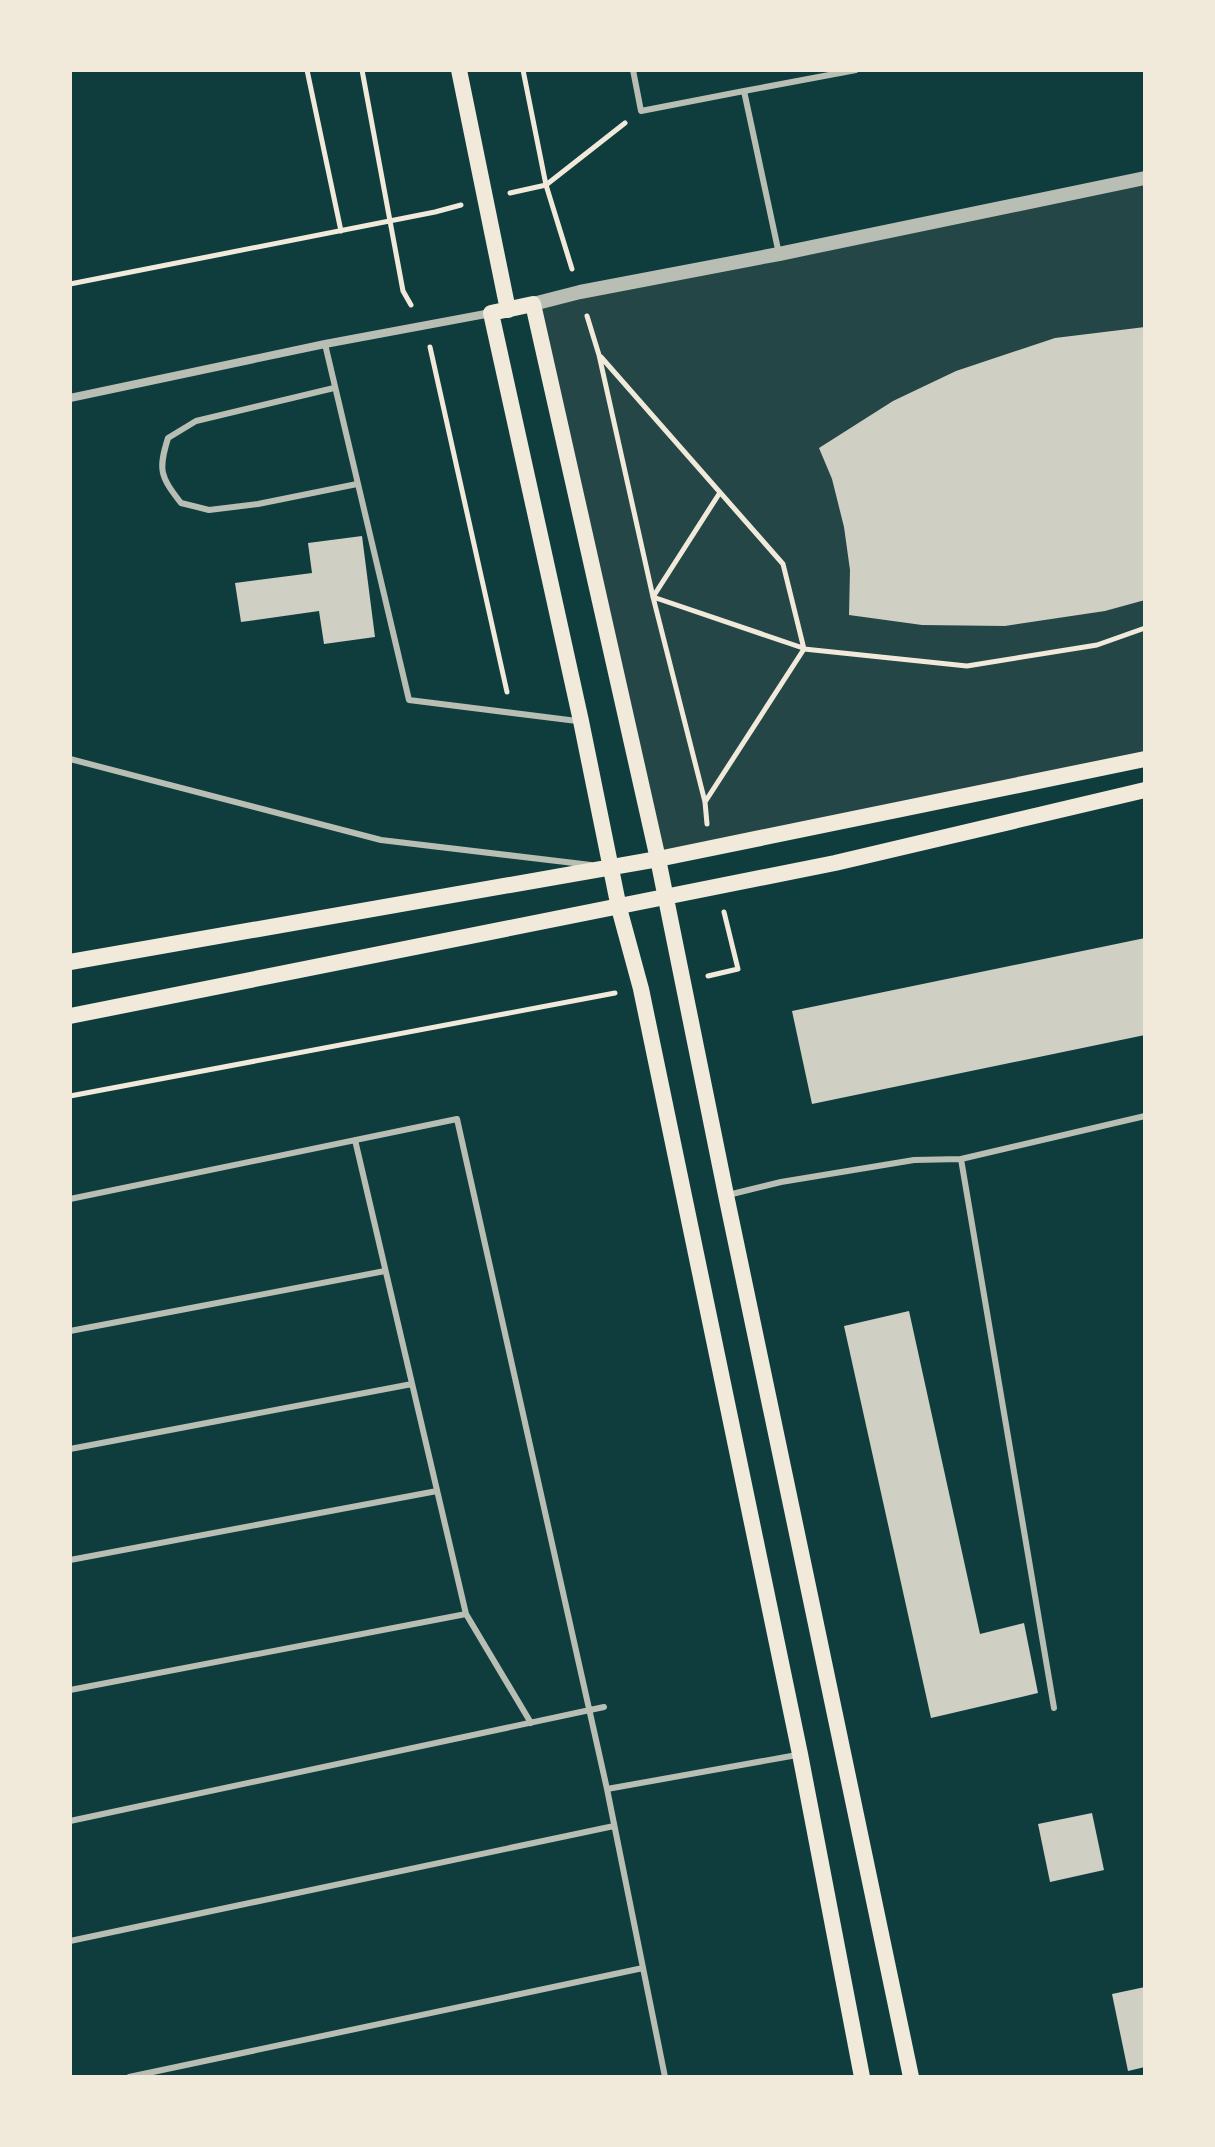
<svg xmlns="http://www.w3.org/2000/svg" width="1215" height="2147" viewBox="0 0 1215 2147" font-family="Bitter,serif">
<rect width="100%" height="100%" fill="#0f3d3e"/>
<!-- green -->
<path fill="#244646" d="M1145,178V759L658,859L533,304Z"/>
<!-- building -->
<path fill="#cfcfc3" d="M1145,327V600L1105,611L1005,626L922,625L849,615L850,570L844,527L832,479L819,448L893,401L956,371L1055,338Z
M362,536L375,637L324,644L319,611L241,622L235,583L312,573L308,543Z
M1145,938V1035L812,1104L792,1011Z
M909,1311L980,1634L1024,1623L1038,1693L931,1718L844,1326Z
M1092,1813L1104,1870L1050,1882L1038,1824Z
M1145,1987V2067L1128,2071L1112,1994Z"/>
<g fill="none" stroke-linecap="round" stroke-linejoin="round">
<!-- path -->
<path stroke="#f1e9da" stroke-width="5" d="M307,70L341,231
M362,70L403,291L411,305
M523,70L546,185L572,269
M510,193L546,185L625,123
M70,284L435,212L461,205
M587,316L599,355L653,597L705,802L707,824
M430,347L507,692
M601,357L783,564L804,649
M719,494L653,597L803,648
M705,802L804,649L967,666L1097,645L1145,628
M708,976L738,969L724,912
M70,1096L615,993"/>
<!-- service -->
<path stroke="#b8beb3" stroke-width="6" d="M633,70L641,111L744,91L779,254
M744,91L856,70
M325,344L409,700L577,721
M334,388L196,421L168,438C158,470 160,476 181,503L209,510L258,504L357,484
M70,759L381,840L591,865
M355,1140L466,1614L531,1723
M728,1195L781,1182L914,1160L961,1159
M70,1199L457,1119L607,1789L665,2077
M70,1331L385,1271
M70,1449L412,1384
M70,1560L437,1491
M70,1690L466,1614
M1054,1708L961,1159L1145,1116
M607,1789L797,1755
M70,1821L604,1707
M70,1941L614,1826
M129,2077L643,1968"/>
<!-- minor -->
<path stroke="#b8beb3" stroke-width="8" d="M70,398L325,344L491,313"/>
<!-- tertiary -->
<path stroke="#b8beb3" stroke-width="14" d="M533,304L580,292L779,254L1145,178"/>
<!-- secondary -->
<path stroke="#f1e9da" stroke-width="16" d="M459,70L508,310
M70,962L658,859L1145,759
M70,1016L835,863L1145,790
M862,2077L800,1754L641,989L619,908L581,721L491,313L533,304L658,859L726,1195L911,2077"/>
</g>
<!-- border -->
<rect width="1215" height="2147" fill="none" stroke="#f1e9da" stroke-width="144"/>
</svg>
